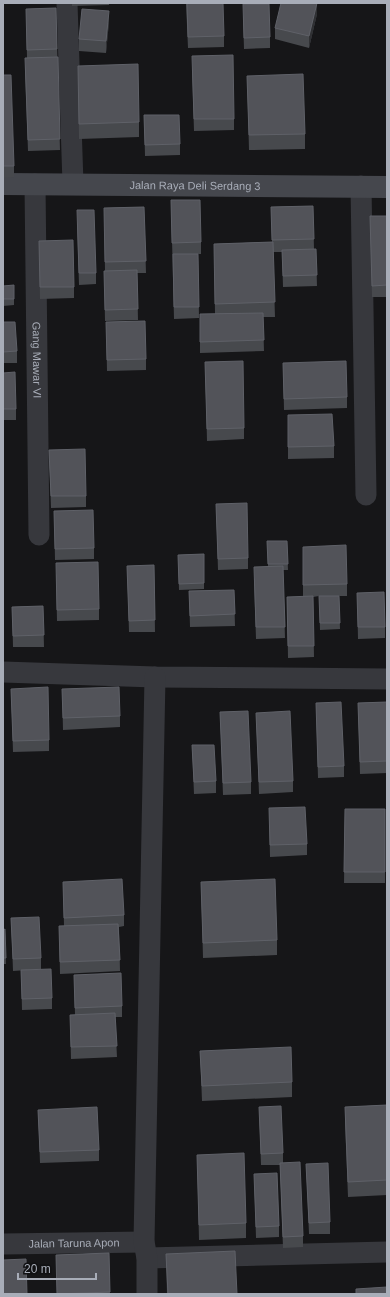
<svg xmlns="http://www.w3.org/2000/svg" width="390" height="1297" viewBox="0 0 390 1297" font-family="Arial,sans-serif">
<rect width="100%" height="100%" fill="#161618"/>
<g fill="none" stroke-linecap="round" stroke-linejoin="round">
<!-- street -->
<g stroke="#37383d" stroke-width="21">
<path d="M67,3L73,184"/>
<path id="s1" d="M35,184L39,535"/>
<path d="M361,186L366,495"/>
<path d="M3,672L155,677L387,679"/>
<path id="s2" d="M3,1244L144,1242"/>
<path d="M147,1258L387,1252"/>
<path d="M147,1294V1258L144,1242L155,677"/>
</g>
<!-- secondary -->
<path stroke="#45474d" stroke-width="22" id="s3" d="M3,184L387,187"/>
</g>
<!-- wall -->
<path fill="#47494d" d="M72,3H109V5L72,6Z
M186,3L224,36V47L188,48Z
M56,8L60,150L28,151L25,69L27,58L26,9Z
M317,14L309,48L275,39V28Z
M243,16L270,37V48L244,49Z
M109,22L106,53L79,51V39Z
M78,66L139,122V137L79,139Z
M192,68L234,119V130L194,131Z
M3,75L14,166V177L3,178Z
M247,76L305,134V149L249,150Z
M144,115L180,144V155L145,156Z
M171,200L201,242V254H198L199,318L174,319Z
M313,206L314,249H316L317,286L283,287L282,252H273L275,317H263L264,351L200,353V314H215L214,244L272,242L271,207Z
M144,207L146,273H137L138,320L105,321L104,271H105L104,208Z
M370,216H387V297H372Z
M77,222L96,273V284L79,285Z
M39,241L74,287V298L40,299Z
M14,285V305L3,306V286Z
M3,322L17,351V363H3Z
M106,322L146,359V370L107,371Z
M205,362L244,428V439L207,441Z
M283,363L347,397V408L284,410Z
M3,373L16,409V420H3Z
M288,426L334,446V458L288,459Z
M49,450L86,496V507L51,508Z
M216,504L248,558V569L218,570Z
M54,511L94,548V559L55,560Z
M267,541H287L288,570H283L285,638L256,639L254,579L268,567Z
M303,547L347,584V596H339L340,629L320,630L319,596L313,597L314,657L288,658L287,597H303Z
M204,554V589L179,590L178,555Z
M154,565L155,632H129L127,566Z
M56,574L99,609V620L57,621Z
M234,590L235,626L190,627L189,591Z
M357,593L385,627V638L358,639Z
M43,606L44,647H13L12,607Z
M11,689L49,740V751L13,752Z
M62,689L120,716V727L63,730Z
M387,702V773L360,774L358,703Z
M316,703L344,766V777L318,778Z
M220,712L251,782V794L223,795Z
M256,713L293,781V792L259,794Z
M192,745L216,781V793L194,794Z
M269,808L307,844V855L270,857Z
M345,809H385V883H344Z
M63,882L124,915V926L119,927L120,971L60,974L59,926H64Z
M201,882L277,940V955L203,958Z
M11,918L41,958V969L13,971Z
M5,929L6,964H3V930Z
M21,970L52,998V1009L22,1010Z
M74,975L122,1006V1017H115L117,1057L71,1059L70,1015H75Z
M200,1051L292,1082V1097L202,1101Z
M387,1105V1195L348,1197L345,1122V1107Z
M259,1107L283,1153V1163L303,1236V1247L283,1248L280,1165H261Z
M38,1110L99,1150V1161L40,1163Z
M197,1155L246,1223V1238L199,1240Z
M306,1164L330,1222V1234H309Z
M254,1174L279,1226V1237L256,1238Z
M109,1253L110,1294H57L56,1255Z
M166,1254L237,1294H167Z"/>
<!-- shaded-wall -->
<path fill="#2f3033" d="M317,3V14L309,48V36Z
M109,11V22L106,53V41Z"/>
<!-- building -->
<path fill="#525359" stroke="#5f6168" d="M187,3H223L224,36L188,37Z
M281,3H317L309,36L275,28Z
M243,4H269L270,37L244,38Z
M56,8L57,49L27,50L26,9Z
M82,9L109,11L106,41L79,39Z
M233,55L234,119H194L192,56Z
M58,57L60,139L28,140L25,58Z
M138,64L139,122L79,124L78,66Z
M303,74L305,134L249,135L247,76Z
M3,75H11L14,166H3Z
M144,115H179L180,144L145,145Z
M171,200H200L201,242L172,243Z
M313,206L314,239L272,240L271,207Z
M144,207L146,261L105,262L104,208Z
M77,210H94L96,273H79Z
M370,216H387V285L372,286Z
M73,240L74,287H40L39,241Z
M273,242L275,302L215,304L214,244Z
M316,249L317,275L283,276L282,250Z
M173,254H198L199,307H174Z
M137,270L138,309L105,310L104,271Z
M14,285V299H3V286Z
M263,313L264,340L200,342V314Z
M145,321L146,359L107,360L106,322Z
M3,322H15L17,351L3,352Z
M243,361L244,428L207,429L205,362Z
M346,361L347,397L284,399L283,363Z
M15,372L16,409H3V373Z
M332,414L334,446L288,447V415Z
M85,449L86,496H51L49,450Z
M247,503L248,558L218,559L216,504Z
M93,510L94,548L55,549L54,511Z
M267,541H287L288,564H268Z
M346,545L347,584L303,585V547Z
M204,554V583L179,584L178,555Z
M98,562L99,609L57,610L56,563Z
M154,565L155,620L129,621L127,566Z
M283,566L285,627H256L254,567Z
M234,590L235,614L190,616L189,591Z
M384,592L385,627H358L357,593Z
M313,596L314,646H288L287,597Z
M319,596H339L340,623H320Z
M43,606L44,635L13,636L12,607Z
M48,687L49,740L13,741L11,689Z
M119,687L120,716L63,718L62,689Z
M341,702L344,766L318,767L316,703Z
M387,702V761L360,762L358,703Z
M248,711L251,782L223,783L220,712Z
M290,711L293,781L259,782L256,713Z
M192,745H214L216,781L194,782Z
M305,807L307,844L270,845L269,808Z
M345,809H385V872H344Z
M122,879L124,915L64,918L63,882Z
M275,879L277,940L203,943L201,882Z
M39,917L41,958L13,959L11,918Z
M118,924L120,960L60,962L59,926Z
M5,929L6,958H3V930Z
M51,969L52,998L22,999L21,970Z
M121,973L122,1006L75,1008L74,975Z
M115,1013L117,1046L71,1047L70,1015Z
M291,1047L292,1082L202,1086L200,1051Z
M387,1105V1180L348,1182L345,1107Z
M281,1106L283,1153L261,1154L259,1107Z
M97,1107L99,1150L40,1152L38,1110Z
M244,1153L246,1223L199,1225L197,1155Z
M300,1162L303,1236L283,1237L280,1163Z
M328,1163L330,1222L309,1223L306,1164Z
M277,1173L279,1226L256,1227L254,1174Z
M235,1251L237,1294H168L166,1254Z
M109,1253L110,1292L57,1294L56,1255Z
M26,1259L27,1294H3V1260Z
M387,1287V1294H356V1289Z"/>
<g text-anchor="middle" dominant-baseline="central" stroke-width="3.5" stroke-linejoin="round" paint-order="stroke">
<!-- street labels -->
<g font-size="11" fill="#a8adb8" stroke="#111113">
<text stroke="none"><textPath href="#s3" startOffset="192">Jalan Raya Deli Serdang 3</textPath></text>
<text stroke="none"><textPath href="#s1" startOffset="176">Gang Mawar VI</textPath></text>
<text stroke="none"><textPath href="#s2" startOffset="71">Jalan Taruna Apon</textPath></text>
</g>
</g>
<!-- border -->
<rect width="390" height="1297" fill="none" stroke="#a8adb8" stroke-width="8"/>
<!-- scale -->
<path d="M18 1273v6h78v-6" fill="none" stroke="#a8adb8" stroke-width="2"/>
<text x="24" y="1273" font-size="12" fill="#a8adb8" stroke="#111113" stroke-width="3" paint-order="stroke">20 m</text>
</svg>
